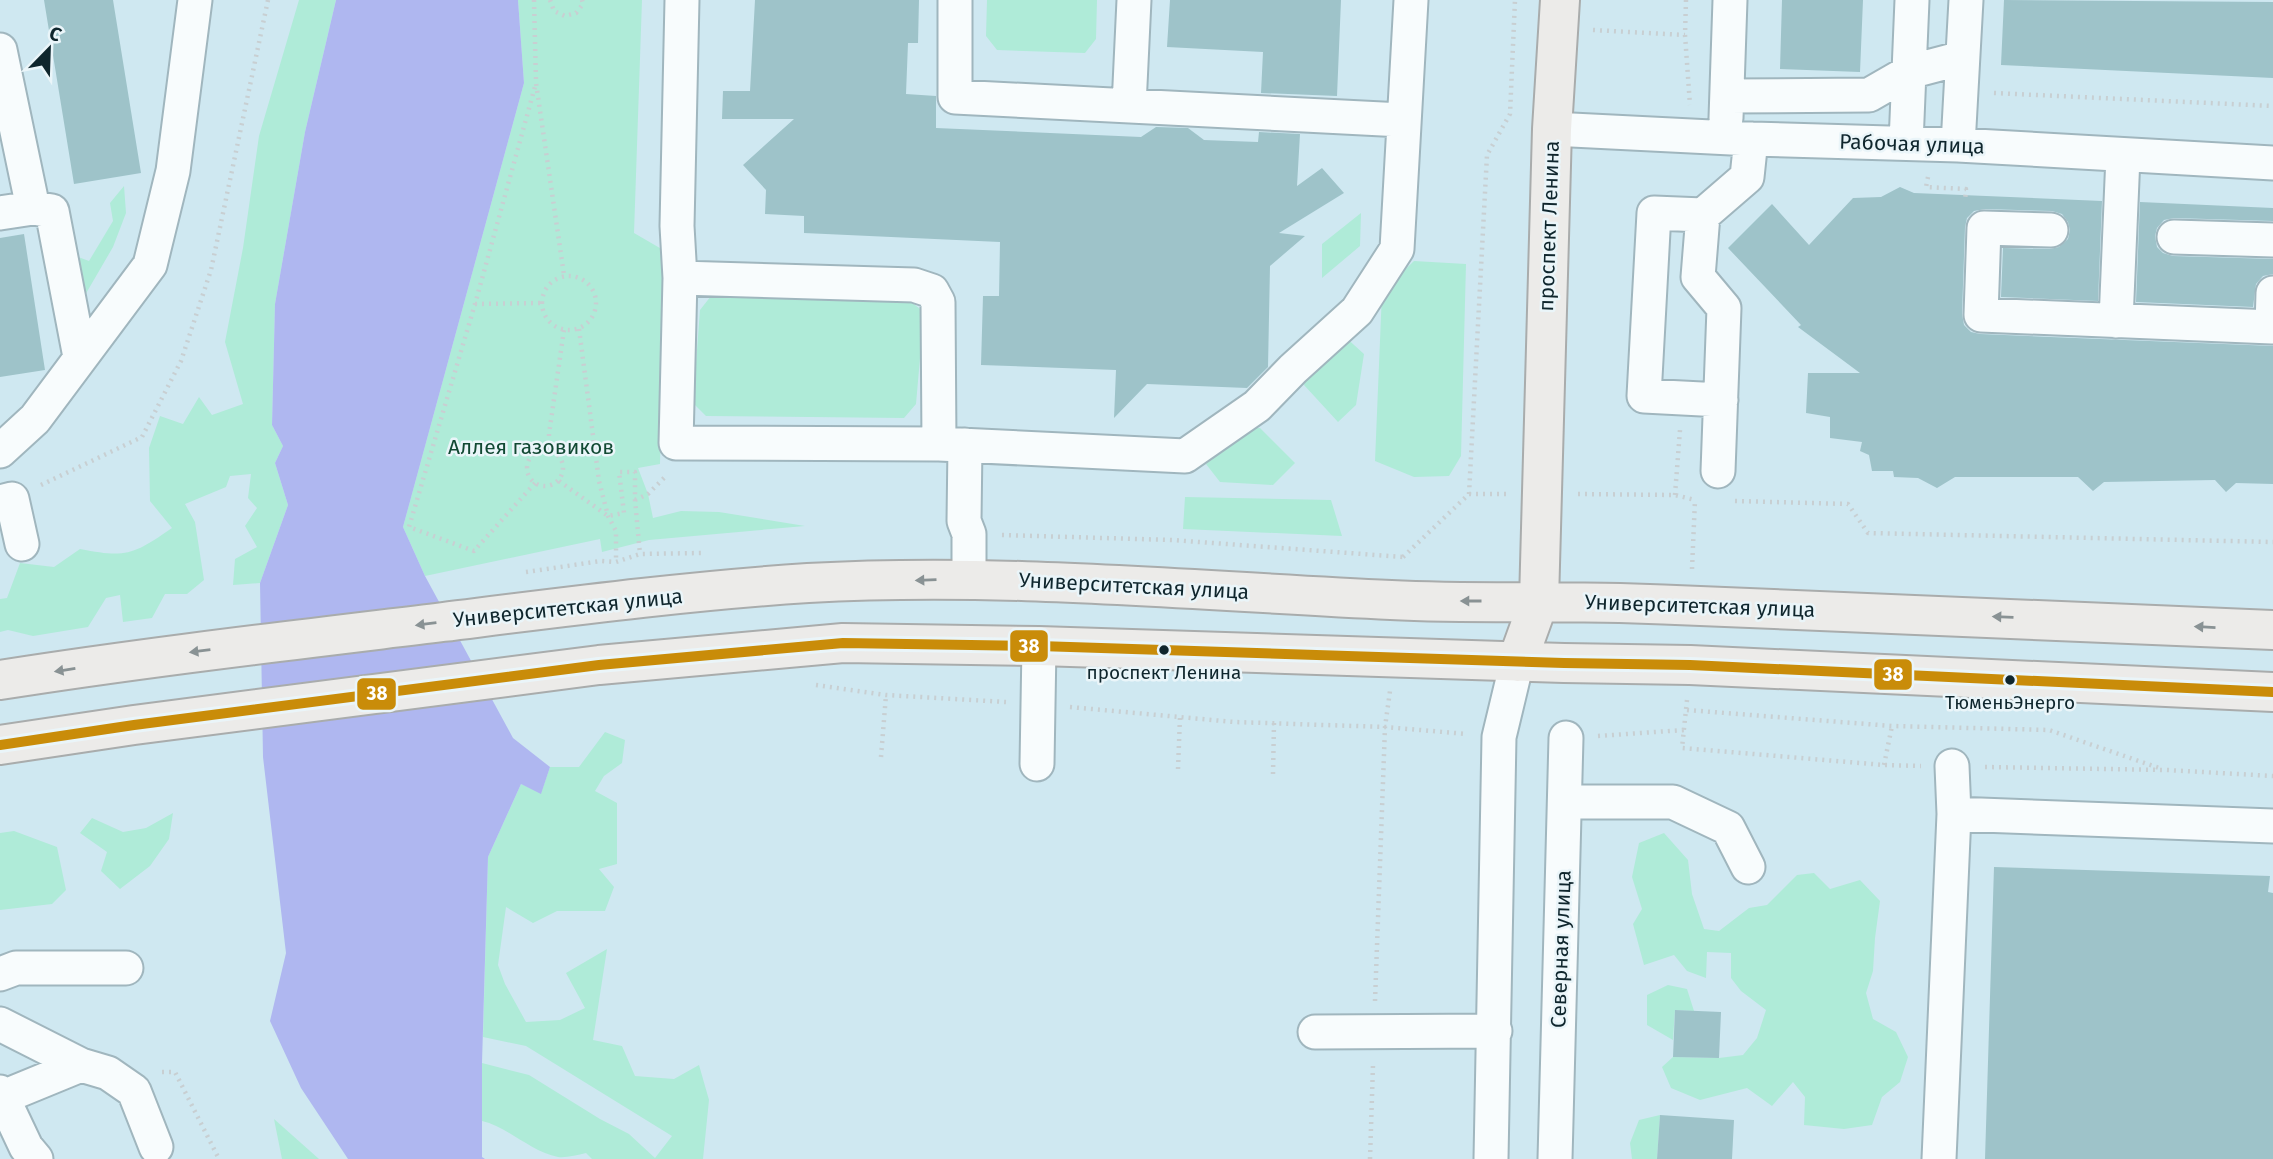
<svg xmlns="http://www.w3.org/2000/svg" width="2273" height="1159" viewBox="0 0 2273 1159" font-family="'Fira Sans',sans-serif">
<rect width="100%" height="100%" fill="#cfe8f1"/>
<!-- green -->
<path fill="#afebd8" d="M299,0H336L305,132L275,304L272,425L283,446L275,463L288,505L260,583L233,585L235,559L257,547L245,526L257,508L248,498L251,474L230,476L226,487L185,504L195,522L204,580L187,594H165L152,618L123,622L120,595L106,598L88,627L33,636L8,630L0,632V599L7,598L20,563L54,567L80,549C126,558 133,555 172,528L150,501L149,448L160,416L183,424L199,397L212,415L243,404L225,342L243,248L259,136Z
M518,0H642L634,233L665,251L660,464L638,468L648,494L653,518L681,511L719,512L805,526L649,540L602,552L600,539L425,576L403,527L524,83Z
M987,0H1097L1096,39L1085,53L997,50L986,36Z
M124,186L126,213L113,247L81,302L62,251L89,261L113,221L110,203Z
M1361,213L1360,246L1322,278V244Z
M1414,261L1466,264L1461,456L1449,476L1414,477L1375,461L1382,292Z
M711,296L910,301L924,312L916,404L904,418L706,416L693,403L700,310Z
M1343,335L1364,354L1356,405L1338,422L1304,385L1308,367Z
M1245,428H1260L1295,463L1273,485L1220,482L1206,464Z
M1185,497L1331,500L1342,536L1183,529Z
M605,732L625,740L622,763L604,776L595,791L617,803V864L599,869L614,887L605,911H557L533,923L506,907L498,965L505,984L526,1022L560,1020L585,1008L566,973L607,949L593,1040L622,1046L635,1076L674,1079L699,1065L709,1100L703,1159H592L586,1153C577,1155 566,1158 558,1157C531,1152 508,1127 482,1121V1063L529,1075L600,1119L629,1134L655,1158L672,1136L526,1046L483,1037L488,857L521,784L541,793L550,767H579Z
M173,813L169,839L150,866L120,889L101,871L107,852L80,833L92,818L123,832L146,828Z
M14,831L57,847L66,890L52,904L0,910V833Z
M1664,833L1688,860L1692,894L1704,929L1719,931L1749,908L1767,905L1797,875L1814,873L1830,889L1860,880L1880,901L1875,938L1873,971L1866,993L1873,1019L1896,1032L1908,1057L1900,1082L1882,1097L1872,1125L1844,1129L1804,1125L1805,1097L1793,1082L1772,1106L1747,1088L1700,1100L1671,1088L1662,1067L1673,1057L1719,1058L1743,1055L1757,1038L1766,1010L1741,991L1731,978V953L1707,952L1706,978L1687,971L1674,955L1644,965L1633,924L1642,909L1632,877L1639,843Z
M1668,985L1687,989L1694,1011L1675,1010L1673,1040L1647,1025V995Z
M1660,1115L1657,1159H1632L1630,1143L1639,1120Z
M274,1119L319,1159H282Z"/>
<!-- water -->
<path fill="#afb7f0" d="M336,0H518L524,83L403,527L425,576L513,738L550,767L541,794L521,784L488,857L482,1063V1157L485,1159H348L301,1088L270,1021L286,953L263,757L260,583L288,505L275,463L283,446L272,425L275,304L305,132Z"/>
<!-- building -->
<path fill="#9ec3c9" d="M44,0H113L141,173L74,184Z
M755,0H919L918,43H908L906,94L936,96V128L1141,137L1156,127L1188,128L1204,140L1258,142L1259,132L1300,134L1297,186L1322,168L1344,193L1279,233L1305,236L1270,266L1268,367L1247,388L1147,384L1114,418L1116,370L981,365L983,296H999L1000,242L804,233V216L765,214L766,190L743,165L794,119H722L723,91H750Z
M1170,0H1341L1337,96L1261,93L1263,52L1167,47Z
M1782,0H1863L1860,72L1780,69Z
M2004,0L2273,2V78L2001,65Z
M1900,187L1914,193L2102,201L2098,301L2001,297L2003,248L2050,249L2059,247L2068,239L2070,230L2068,222L2062,214L2052,211L1985,209L1974,211L1967,218L1965,227L1962,314L1964,325L1971,332L1980,334L2273,346V484L2236,483L2226,492L2215,480L2104,482L2093,491L2078,477H1955L1937,488L1918,478L1894,477L1893,471H1872L1869,455L1860,451L1862,442L1830,438V417L1806,413L1808,373H1860L1798,327L1801,325L1728,248L1772,204L1809,245L1853,198L1881,197Z
M2140,202L2273,208V221L2174,218L2164,220L2157,228L2155,236L2157,247L2163,253L2173,256L2273,259V274L2263,276L2256,284L2253,307L2136,302Z
M24,234L45,370L0,377V238Z
M1994,867L2270,876L2268,892L2273,893V1159H1985Z
M1675,1010L1721,1012L1719,1058L1673,1057Z
M1660,1115L1734,1120L1732,1159H1657Z"/>
<g fill="none" stroke-linecap="round" stroke-linejoin="round">
<!-- minor casing -->
<g stroke="#a0b6be" stroke-width="37">
<path id="minor" d="M682,0L677,226L680,278L676,443L939,444L1185,456L1257,406L1293,369L1357,311L1397,249L1411,0
M955,0V97L1402,120
M0,50L33,208
M1728,96L1869,95L1909,72L1962,58
M1129,106L1134,0
M1726,118L1730,0
M1552,129L1751,139L1958,145L2273,163
M1906,143L1912,0
M1958,145L1966,0
M0,213L33,208L52,211L80,357
M1703,215L1654,213L1644,396L1721,400
M2051,230L1984,228L1981,315L2272,327L2273,293
M2174,237L2273,240
M680,278L914,285L932,291L938,302L939,444
M2116,321L2123,156
M965,445L964,521L969,534V578
M0,451L35,419L150,265L173,171L195,0
M1718,471L1724,308L1698,277L1703,215L1747,177L1751,139
M0,502L12,499L22,544
M1037,764L1039,646
M1565,802H1673L1728,828L1748,867
M1954,814L2273,826
M0,974L16,968H126
M0,1024L81,1065L108,1073L134,1091L156,1147
M1315,1032L1495,1031
M0,1092L26,1147L36,1159
M3,1097L81,1065
M1491,1159L1499,737L1517,662
M1555,1159L1566,738
M1939,1159L1954,814L1952,766"/>
</g>
<!-- major casing -->
<g stroke="#a9acac" stroke-width="42">
<path id="major" d="M1517,662L1539,601L1552,129L1560,0
M0,680C147,657 295,640 443,622C564,607 686,591 808,583C1003,572 1197,591 1391,600C1467,604 1544,601 1620,603C1838,610 2056,619 2273,630
M0,745L134,725L599,665L843,643L1039,646L1564,663L1690,665L2273,692"/>
</g>
<!-- path -->
<path stroke="#c8cfd2" stroke-width="4.5" stroke-dasharray="2 5" stroke-linecap="butt" d="M534,0L536,83L564,275
M550,0L554,11L565,16L576,13L583,4L582,0
M1686,0L1685,35L1690,105
M1593,30L1685,35
M1994,93L2273,106
M1928,177L1926,187L1966,189L1965,201
M542 303a27 27 0 1 1 54 0a27 27 0 1 1-54 0Z
M475,304L541,303
M579,329L599,481L608,516L616,531V562
M549,450V434L564,330
M527 468a18 18 0 1 1 36 0a18 18 0 1 1-36 0Z
M559,481L608,516L624,513L619,472H635V500L640,554
M535,483L474,551L409,527L475,304L536,83
M41,485L142,437L181,361L211,270L268,0
M1469,494H1506
M1578,494L1675,495L1695,500
M1675,495L1680,430
M635,500L648,494L667,475
M1735,501L1848,504L1868,533L2273,542
M1002,535L1172,540L1403,557
M1403,557L1469,494L1487,155L1510,114L1515,0
M1692,569L1695,500
M526,572L601,561L616,562L640,554L701,553
M816,685L886,695L1006,702
M1687,700L1682,748L1884,765L1921,766
M1070,707L1234,722L1385,727L1467,734
M1687,710L1892,726L2049,730L2162,769
M1598,736L1684,730
M881,757L886,695
M1884,765L1892,726
M1985,767L2167,770L2273,776
M1178,769L1180,717
M1273,774L1274,723
M1375,1001L1385,727L1390,691
M162,1072H175L219,1159
M1370,1159L1373,1065"/>
<!-- minor -->
<use href="#minor" stroke="#f8fcfd" stroke-width="33"/>
<!-- major -->
<use href="#major" stroke="#ecebe9" stroke-width="38"/>
<!-- bus-1 casing -->
<g stroke="#eaf5f9" stroke-width="16">
<path id="bus-1" d="M0,745L134,725L599,665L843,643L1039,646L1564,663L1690,665L2273,692"/>
</g>
<!-- bus-1 -->
<use href="#bus-1" stroke="#c98c09" stroke-width="10"/>
</g>
<!-- one-way arrows -->
<defs><path id="oneway-solid" d="M-6-.8H1V-3.2L6.5 0L1 3.2V.8H-6Z" transform="scale(1.75)"/></defs>
<g fill="#899294">
<use href="#oneway-solid" transform="translate(926 580) rotate(178)"/>
<use href="#oneway-solid" transform="translate(1471 601) rotate(-180)"/>
<use href="#oneway-solid" transform="translate(2003 617) rotate(-178)"/>
<use href="#oneway-solid" transform="translate(426 624) rotate(173)"/>
<use href="#oneway-solid" transform="translate(2205 627) rotate(-177)"/>
<use href="#oneway-solid" transform="translate(200 651) rotate(173)"/>
<use href="#oneway-solid" transform="translate(65 670) rotate(171)"/>
</g>
<!-- markers -->
<g fill="#0f262d" stroke="#eaf5f9" stroke-width="2.5">
<circle cx="1164" cy="650" r="6"/>
<circle cx="2010" cy="680" r="6"/>
</g>
<g text-anchor="middle" dominant-baseline="central" stroke-width="5" stroke-linejoin="round" paint-order="stroke">
<!-- bus labels -->
<g font-size="19" fill="#0f262d" stroke="#eaf5f9">
<text x="1164" y="672">проспект Ленина</text>
<text x="2010" y="702">ТюменьЭнерго</text>
</g>
<!-- street labels -->
<g font-size="21" fill="#0f262d" stroke="#eaf5f9">
<text transform="translate(1912 144) rotate(2)">Рабочая улица</text>
<text transform="translate(1549 226) rotate(-88)">проспект Ленина</text>
<text transform="translate(1134 586) rotate(3)">Университетская улица</text>
<text transform="translate(1700 606) rotate(2)">Университетская улица</text>
<text transform="translate(568 608) rotate(-6)">Университетская улица</text>
<text transform="translate(1561 949) rotate(-88)">Северная улица</text>
</g>
<!-- park labels -->
<g font-size="21" fill="#114933" stroke="#eaf5f9">
<text x="531" y="447">Аллея газовиков</text>
</g>
</g>
<g stroke="#eaf5f9" stroke-width="2.5">
<rect x="1009" y="629" width="40" height="34" rx="7" fill="#c98c09"/>
<rect x="1873" y="658" width="40" height="33" rx="7" fill="#c98c09"/>
<rect x="356" y="677" width="41" height="34" rx="7" fill="#c98c09"/>
</g>
<g font-size="19" text-anchor="middle" font-weight="bold" fill="#fff">
<text x="1029" y="653">38</text>
<text x="1893" y="681">38</text>
<text x="377" y="700">38</text>
</g>
<!-- north arrow -->
<g transform="translate(49 49) rotate(23)" stroke="#eaf5f9" stroke-width="5" paint-order="stroke">
<path d="M0-5L12 26L0 18L-12 26Z" fill="#0f262d"/>
<text y="-10" font-size="19" font-weight="bold" text-anchor="middle" fill="#0f262d">С</text>
</g>
</svg>
